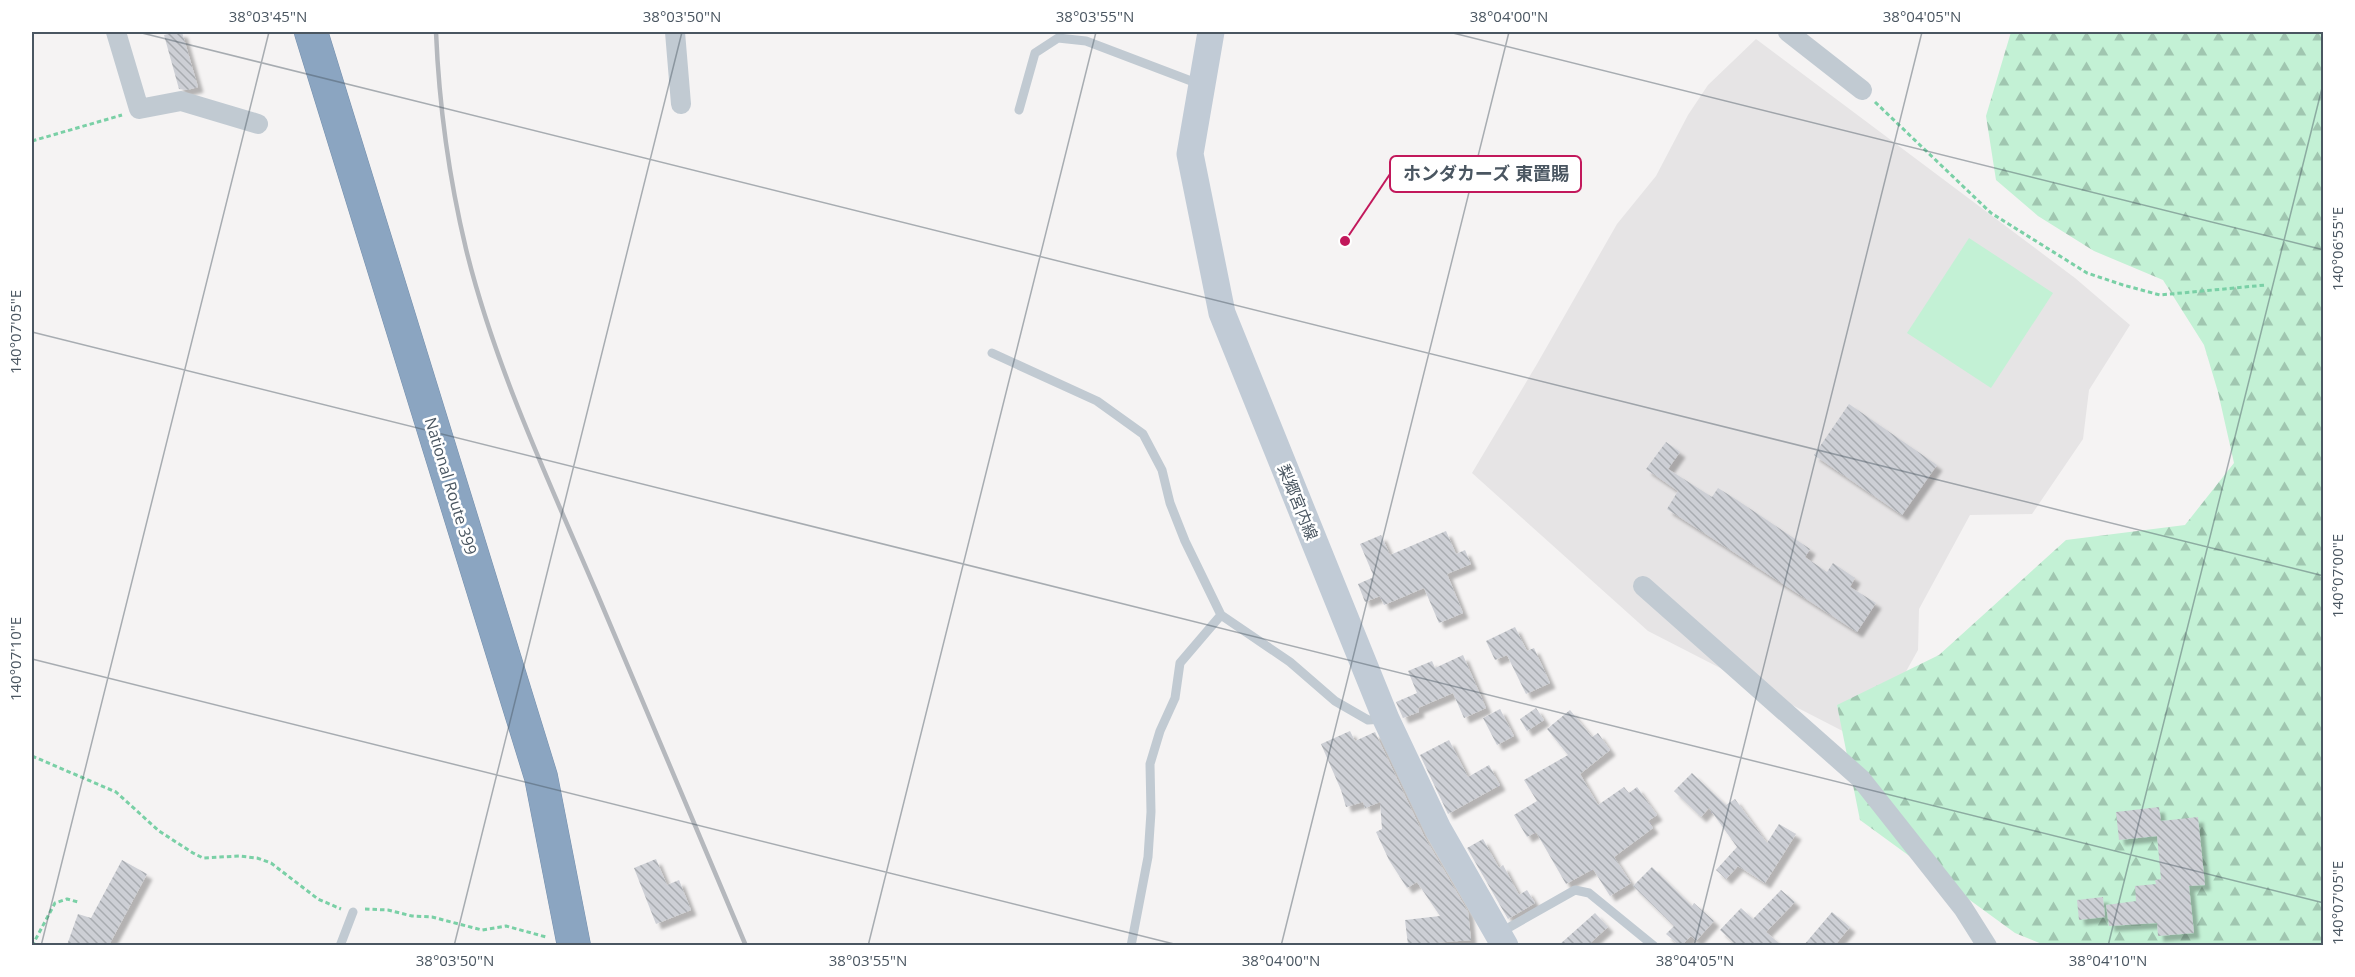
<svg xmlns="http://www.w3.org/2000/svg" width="2355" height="977" viewBox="0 0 2355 977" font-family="'Open Sans','Noto Sans JP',sans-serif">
<defs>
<pattern id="forest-firs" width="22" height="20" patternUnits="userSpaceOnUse" patternTransform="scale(1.5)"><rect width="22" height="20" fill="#c3f1d5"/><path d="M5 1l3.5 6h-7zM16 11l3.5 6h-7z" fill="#a0c6b0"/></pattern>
<pattern id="building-back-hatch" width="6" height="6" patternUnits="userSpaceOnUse" patternTransform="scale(1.5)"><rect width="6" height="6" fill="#cdcfd5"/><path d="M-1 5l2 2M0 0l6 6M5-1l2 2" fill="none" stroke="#a8abb0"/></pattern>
<filter id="shadow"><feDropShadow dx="5.5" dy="5.5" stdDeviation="1.5" flood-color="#0004"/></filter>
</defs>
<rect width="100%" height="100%" fill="#f5f3f3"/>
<!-- education -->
<path fill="#e6e4e5" d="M1756,39L2075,278L2130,325L2089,390L2083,439L2032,514L1970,515L1919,609L1918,650L1866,743L1648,631L1472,473L1537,364L1617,224L1656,176L1688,115L1708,85Z"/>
<!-- forest -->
<path fill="url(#forest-firs)" d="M2011,32H2323V945L2047,946L2015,933L1860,820L1837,705L1939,655L2066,540L2185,525L2234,463L2218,392L2204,345L2163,280L2094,251L2038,216L1996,180L1986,116Z"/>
<!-- pitch -->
<path fill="#c3f1d5" d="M1969,238L2053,293L1991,388L1907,333Z"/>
<!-- building -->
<path fill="url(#building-back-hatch)" filter="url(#shadow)" d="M175,32H182L198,87L187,90L179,89L164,35Z
M1849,404L1937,465L1902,515L1814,455Z
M1666,442L1680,452L1668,469L1712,497L1718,488L1737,500L1810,549L1805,557L1827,572L1833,563L1855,578L1850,587L1876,603L1857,632L1667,509L1678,491L1646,469Z
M1446,531L1456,554L1465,550L1471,564L1447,574L1463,613L1439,623L1424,588L1384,605L1380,596L1365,602L1358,584L1374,577L1360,544L1381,535L1390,555Z
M1515,627L1527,651L1534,648L1550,683L1526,694L1507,655L1495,660L1486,641Z
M1463,655L1486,708L1464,718L1453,693L1418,708L1419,712L1403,718L1396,702L1417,693L1408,671L1432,661L1435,668Z
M1536,708L1544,720L1527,731L1520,719Z
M1500,709L1514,736L1497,745L1483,718Z
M1570,710L1592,737L1598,733L1610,750L1580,774L1598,805L1624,787L1629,793L1637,787L1657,815L1648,821L1653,828L1614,857L1631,883L1610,896L1593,869L1566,884L1536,832L1527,837L1514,815L1537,801L1524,780L1568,755L1547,729Z
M1350,731L1355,741L1375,732L1424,836L1468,912L1471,940L1408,945L1405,920L1440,916L1417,882L1407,888L1389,860L1376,832L1382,829L1380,802L1365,808L1363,802L1346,807L1341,790L1321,744Z
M1449,740L1468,777L1489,765L1500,785L1448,814L1420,755Z
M1692,773L1726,805L1735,799L1767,843L1779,824L1796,834L1765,883L1738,866L1726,879L1716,870L1737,847L1709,808L1701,817L1674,791Z
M2159,807L2161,821L2198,817L2205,885L2189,886L2194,933L2158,936L2157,923L2109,926L2106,905L2136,901L2135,886L2156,884L2155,880L2161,879L2157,836L2119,840L2116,812Z
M1483,839L1499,868L1503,865L1519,895L1527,890L1535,903L1508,919L1467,848Z
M656,859L667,885L679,880L691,910L656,924L634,868Z
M122,860L147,874L109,945H67L78,914L91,918Z
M1652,867L1692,906L1694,903L1714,921L1696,941L1691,936L1682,945H1679L1666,934L1674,926L1633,886Z
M1781,890L1795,902L1766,932L1781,945H1736L1720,930L1741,908L1753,919Z
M2103,897L2105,917L2079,920L2077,900Z
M1832,912L1850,927L1835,945H1804Z
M1595,913L1608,927L1588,945H1559Z"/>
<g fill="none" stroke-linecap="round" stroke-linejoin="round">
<!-- highway casing -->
<g stroke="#7690ad" stroke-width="34">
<path id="highway" d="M311,32L541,777L574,946"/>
</g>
<!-- path -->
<path stroke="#7ad0a6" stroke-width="3" stroke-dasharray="4.5 3" stroke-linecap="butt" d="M1875,102L1991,213L2087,273L2123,285L2160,295L2266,285
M32,141L122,115
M32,756L116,792L159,831L193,853L203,858L239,856L257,858L271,863L318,899L341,909
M365,909L388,910L412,916L432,917L482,930L506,926L546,937
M32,946L55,903L67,899L78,902"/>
<!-- lane -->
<path stroke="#c1cad2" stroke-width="9" d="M1019,110L1035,53L1058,38L1086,41L1199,84
M992,353L1097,401L1143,434L1162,470L1170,503L1185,541L1221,615L1290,662L1335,701L1368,720L1384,719
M1501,932L1575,890L1589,893L1654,946
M340,946L353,912
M1131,946L1148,857L1151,812L1150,764L1160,731L1175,698L1180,663L1221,615"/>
<!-- street -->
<path stroke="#c1cad2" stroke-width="20" d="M116,32L139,109L181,101L258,124
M675,32L681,104
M1788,32L1862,90
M1643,586L1861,779L1963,908L1987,946"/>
<!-- secondary -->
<path stroke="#c1cbd6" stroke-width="27" d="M1211,32L1190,154L1222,313L1386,719L1438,829L1505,946"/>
<!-- highway -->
<use href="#highway" stroke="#8ba5c1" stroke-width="33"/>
<!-- rail -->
<path stroke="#b5b8bd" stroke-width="4.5" d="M436,32C439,104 449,178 466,249C495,367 548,479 596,591C646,709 696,827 746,946"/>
</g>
<!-- ticks -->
<path fill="none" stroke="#4a5661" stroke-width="1.5" stroke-opacity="0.45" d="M138,32L2324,576M1449,32L2324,250M32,332L2324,903M32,659L1182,946M41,946L269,32M454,946L682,32M868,946L1096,32M1281,946L1509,32M1694,946L1922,32M2108,946L2324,80"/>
<g text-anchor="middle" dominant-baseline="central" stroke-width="5" stroke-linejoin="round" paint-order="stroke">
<!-- street labels -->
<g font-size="16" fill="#4a5661" stroke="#fff">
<text transform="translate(451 486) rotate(73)">National Route 399</text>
<text transform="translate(1298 502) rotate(68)">梨郷宮内線</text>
</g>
</g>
<!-- callouts -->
<path fill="none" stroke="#c2185b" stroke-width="2" d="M1345 241L1390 174"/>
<circle fill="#c2185b" stroke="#fff" stroke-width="2" cx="1345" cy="241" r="6"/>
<rect fill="#fff" stroke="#c2185b" stroke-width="2" x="1390" y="156" width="191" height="36" rx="6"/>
<g font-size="18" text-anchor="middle" font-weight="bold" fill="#4a5661">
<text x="1486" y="180">ホンダカーズ 東置賜</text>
</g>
<!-- border -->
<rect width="2355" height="977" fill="none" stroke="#ffffff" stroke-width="66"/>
<rect x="33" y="33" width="2289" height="911" fill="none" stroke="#4a5661" stroke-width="2"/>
<g font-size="15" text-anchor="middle" fill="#4a5661">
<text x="268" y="22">38°03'45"N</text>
<text x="682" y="22">38°03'50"N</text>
<text x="1095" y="22">38°03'55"N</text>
<text x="1509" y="22">38°04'00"N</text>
<text x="1922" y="22">38°04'05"N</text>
<text transform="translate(2338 249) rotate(-90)" y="5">140°06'55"E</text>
<text transform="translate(16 332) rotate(-90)" y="5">140°07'05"E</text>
<text transform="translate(2338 576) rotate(-90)" y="5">140°07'00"E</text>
<text transform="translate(16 659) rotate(-90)" y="5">140°07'10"E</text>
<text transform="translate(2338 903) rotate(-90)" y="5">140°07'05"E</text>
<text x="455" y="966">38°03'50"N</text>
<text x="868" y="966">38°03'55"N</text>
<text x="1281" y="966">38°04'00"N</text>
<text x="1695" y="966">38°04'05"N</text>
<text x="2108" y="966">38°04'10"N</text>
</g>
</svg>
